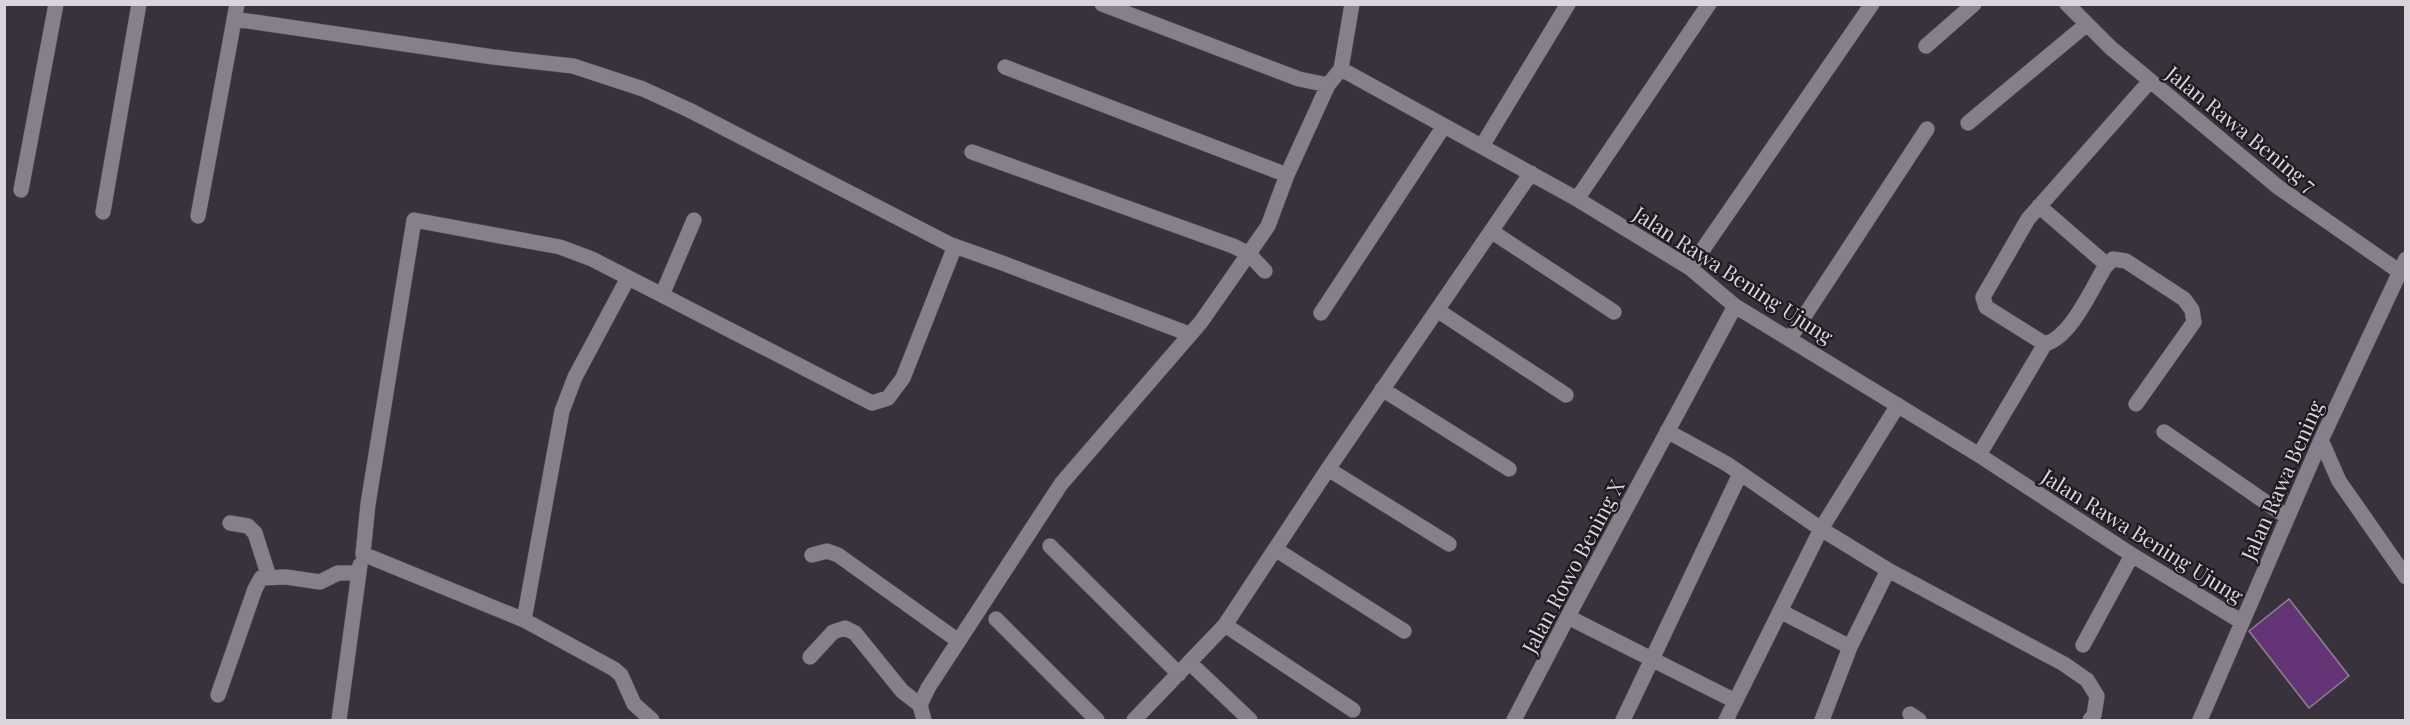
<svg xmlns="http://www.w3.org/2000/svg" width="2410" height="725" viewBox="0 0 2410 725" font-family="'Playfair Display',serif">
<rect width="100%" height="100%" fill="#39313c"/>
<!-- building -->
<path fill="#653477" stroke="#8c8290" stroke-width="1.5" d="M2289,599L2349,676L2309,708L2249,631Z"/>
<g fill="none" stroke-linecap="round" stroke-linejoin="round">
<!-- minor casing -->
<g stroke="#544e57" stroke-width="16">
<path id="minor" d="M1102,4L1299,79L1328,85
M1352,4L1341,69L1577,199L1690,268L1735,306L1979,455L2132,555L2242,622
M2067,4L2111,48L2278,187L2400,272
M234,19L493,57L573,66L643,89L689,110L949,244L1005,264L1189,334
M1926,46L1974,4
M1005,67L1287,175
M1968,123L2087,24
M1482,146L1568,4
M972,152L1233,246L1249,254L1265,271
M21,190L56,4
M1577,199L1709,4
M2039,206L2107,265
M103,212L139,4
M198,216L237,4
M1491,231L1614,312
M1690,268L1872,4
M628,278L575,377L562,411L524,620L363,554L368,504L414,220L560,247L592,259L872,403L888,398L903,378L955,246
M662,295L694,220
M1437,310L1566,395
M1321,313L1444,126
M1790,338L1927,129
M1382,389L1509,469
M2136,404L2194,322L2192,310L2184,299L2126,261L2113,259L2105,267C2091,290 2071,337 2045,344L1986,307L1983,297L2028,219L2150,81
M1667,431L1727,464L1821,529L1888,570L2064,664L2087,680L2097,696L2094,715L2090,720
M2164,432L2287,517
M2321,440L2339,481L2406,577
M1979,455L2045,344
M1328,469L1449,544
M230,523L248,526L255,533L269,577
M1050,546L1179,674
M1275,549L1404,631
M812,555L827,551L838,555L957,640
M1780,611L1850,647
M1568,617L1735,701
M996,619L1097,720
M524,620L614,669L621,675L634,704L652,720
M1225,625L1353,710
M2083,645L2132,555
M810,657L833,632L845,628L855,633L902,691L920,705
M1190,663L1250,720
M218,695L255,589L261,578L286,577L320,582L338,573H357
M1910,714L1919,720
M339,720L360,565
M924,720L920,705L928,688L1061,484L1201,322L1268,226L1287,175L1328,85L1341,69
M1134,720L1225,625L1328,469L1531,173
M1514,720L1575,603L1735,306
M1623,720L1740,474
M1726,720L1821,529L1898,405
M1822,720L1850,647L1888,570
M2200,720L2321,440L2406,259"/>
</g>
<!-- minor -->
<use href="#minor" stroke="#887f8c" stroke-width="15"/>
</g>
<g text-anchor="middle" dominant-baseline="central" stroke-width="4.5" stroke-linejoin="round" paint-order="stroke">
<!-- street labels -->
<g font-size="21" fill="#dad5dc" stroke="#1e1a1f">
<text transform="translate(2242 128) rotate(39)">Jalan Rawa Bening 7</text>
<text transform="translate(1734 274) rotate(33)">Jalan Rawa Bening Ujung</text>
<text transform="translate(2281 480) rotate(-66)">Jalan Rawa Bening</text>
<text transform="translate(2143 535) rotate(32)">Jalan Rawa Bening Ujung</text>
<text transform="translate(1572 566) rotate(-62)">Jalan Rowo Bening X</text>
</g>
</g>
<!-- border -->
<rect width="2410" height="725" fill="none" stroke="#dad5dc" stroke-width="12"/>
</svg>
